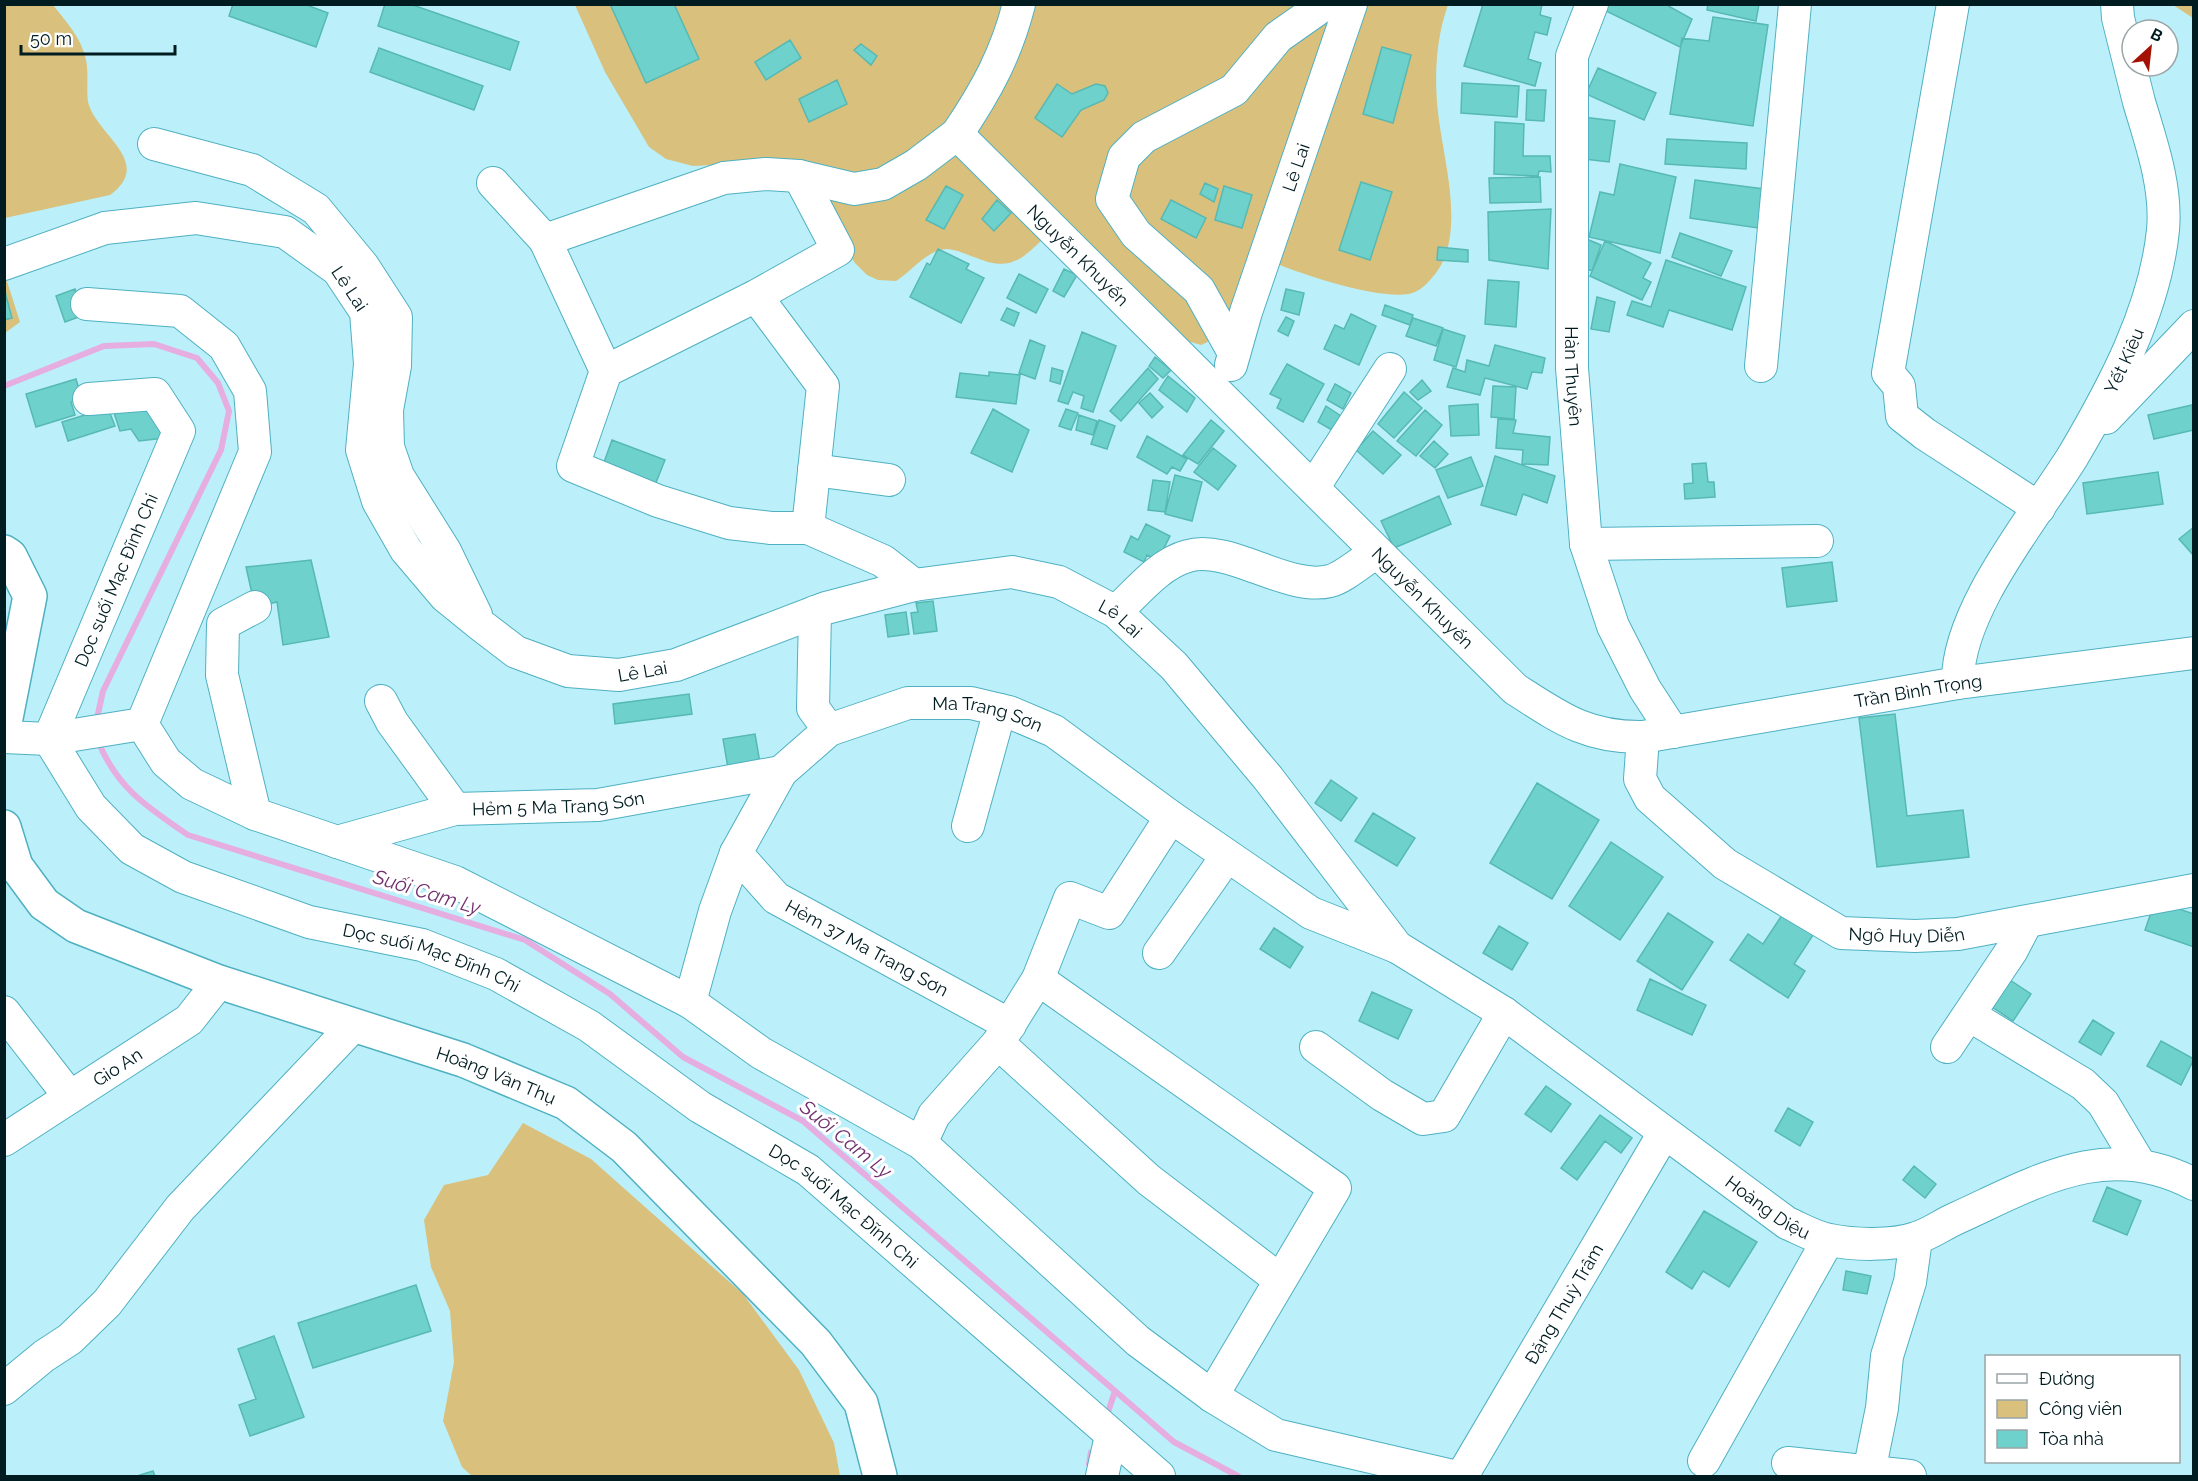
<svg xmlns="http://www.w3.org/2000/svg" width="2198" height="1481" viewBox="0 0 2198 1481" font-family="Raleway,sans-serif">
<rect width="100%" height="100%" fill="#bbf0fa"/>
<!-- green -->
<path fill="#d9c07c" d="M4,5H53C67,23 81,37 86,60C89,74 86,88 88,102C96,135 155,162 110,195L5,218Z
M575,5H1448C1436,38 1434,77 1438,112C1443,161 1469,239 1431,279C1425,286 1418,292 1409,294C1375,299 1304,275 1272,262L1231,308L1214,339L1201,345L1184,340L1048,234C1024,257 1012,273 977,258C967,255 956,249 946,249C927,250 911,272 896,281L878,280L867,275L855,263L814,203L756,163L693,166L666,159L649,147L605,72Z
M2173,5H2193V18Z
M4,272L20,322L5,333Z
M523,1123L591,1159L743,1294L799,1370L834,1443L840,1476H472L462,1467L443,1421L454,1362L450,1311L431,1267L424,1220L444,1185L488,1175Z"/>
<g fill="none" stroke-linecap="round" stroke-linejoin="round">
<!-- stream -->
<path stroke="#e6ade0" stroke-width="6" d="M4,386L104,346L154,344L197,358L218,383L229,411L221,450L103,691L96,723
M98,741C117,788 147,807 188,835L525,940L610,994L683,1057L803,1121L1174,1442L1238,1476
M1108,1412L1115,1391
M1089,1464L1091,1452"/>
</g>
<!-- building -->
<path fill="#6fd1cb" stroke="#56b9b3" stroke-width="1.5" d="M233,4H304L328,13L316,47L229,16Z
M385,4H410L519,42L510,70L378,26Z
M610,4H674L699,59L646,83Z
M1483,4H1542L1540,15L1551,18L1547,35L1535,32L1528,59L1541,63L1535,86L1464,66Z
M1608,4H1665L1692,19L1680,47L1604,10Z
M1708,4H1759L1756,21L1707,10Z
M1713,17L1768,25L1753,126L1670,114L1682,38L1709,41Z
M790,40L801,58L766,80L755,62Z
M861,44L877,56L871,65L854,50Z
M1382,47L1411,55L1393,123L1363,114Z
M379,48L483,86L474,110L370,72Z
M1598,68L1656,93L1644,120L1586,94Z
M837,80L847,104L809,122L799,99Z
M1462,83L1519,86L1517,117L1461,113Z
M1057,84L1072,94L1096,84L1105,86L1108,93L1104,100L1081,110L1062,137L1035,118Z
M1527,90H1546L1544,121L1526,120Z
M1583,117L1615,121L1609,162L1576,158Z
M1495,122L1524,124L1523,156H1550L1551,172L1539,171L1538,176L1494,174Z
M1667,139L1747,143L1746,169L1665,164Z
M1620,164L1676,177L1660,253L1589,237L1600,192L1614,195Z
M1540,177L1541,202L1490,203L1489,178Z
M1695,180L1764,189L1758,228L1690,218Z
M1361,182L1392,192L1370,260L1339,250Z
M1205,183L1218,189L1214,202L1200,194Z
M946,186L963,195L944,229L926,220Z
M1224,186L1252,195L1242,228L1215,220Z
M997,200L1011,213L994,231L982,219Z
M1171,200L1206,218L1196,238L1161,219Z
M1551,209L1548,269L1489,260L1488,212Z
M1680,233L1732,251L1721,276L1672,257Z
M1584,238L1601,245L1592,271L1575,264Z
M1605,241L1651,263L1643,278L1651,282L1642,300L1590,276Z
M1438,247L1468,250V262L1437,260Z
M938,249L969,264L966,269L984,278L961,323L910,297L927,263L930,265Z
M1666,260L1746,287L1732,330L1669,310L1663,327L1627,315L1632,301L1651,307Z
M1064,269L1077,275L1064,297L1053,291Z
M1019,274L1048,289L1036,313L1007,298Z
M1488,280L1519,282L1516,327L1485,324Z
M4,288L12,318L4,320Z
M75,289L84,315L65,322L56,296Z
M1286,289L1304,293L1299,315L1281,310Z
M1597,297L1615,302L1609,332L1591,329Z
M1385,305L1413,315L1410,325L1382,315Z
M1007,308L1019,313L1014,326L1001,320Z
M1351,314L1376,326L1359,365L1324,349L1335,325L1344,329Z
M1286,317L1294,321L1288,336L1278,331Z
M1413,318L1443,328L1436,346L1406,336Z
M1443,329L1465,336L1456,367L1434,360Z
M1082,332L1116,346L1093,412L1081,408L1084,396L1073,392L1068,404L1058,401Z
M1030,340L1045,346L1035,379L1019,373Z
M1495,345L1545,358L1542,373L1532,372L1527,389L1485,378L1480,395L1447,387L1453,368L1465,372L1467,360L1489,366Z
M1155,357L1171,370L1163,378L1149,366Z
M1287,364L1324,384L1303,422L1277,408L1281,399L1270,394Z
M1052,368L1063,371L1060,384L1050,381Z
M1148,368L1158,379L1121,421L1110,411Z
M989,372L1020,375L1016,404L956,397L960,373L989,376Z
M1168,376L1195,398L1187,412L1159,390Z
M76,379L82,399L71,402L75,415L36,427L26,394Z
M1422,380L1431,391L1418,400L1410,392Z
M1335,384L1351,393L1343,409L1327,400Z
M1493,386L1516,387L1514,419L1491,417Z
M1404,392L1422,408L1394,438L1378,424Z
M1150,393L1163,407L1152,418L1139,403Z
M1478,404L1479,435L1451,436L1449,406Z
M2192,405L2194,430L2154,439L2148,415Z
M1326,406L1353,424L1344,437L1318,422Z
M154,407L164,438L139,441L131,429L120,431L113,410Z
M108,408L115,426L68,441L62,422Z
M993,409L1029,430L1012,472L971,453Z
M1066,409L1078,413L1071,430L1059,426Z
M1425,410L1442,425L1416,456L1397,441Z
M1079,415L1097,421L1093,435L1076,430Z
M1498,419L1516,420L1513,433L1550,437L1548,465L1522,464L1523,450L1496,448Z
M1099,420L1115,426L1107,449L1091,444Z
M1211,420L1224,431L1198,464L1183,455Z
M1373,431L1401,455L1383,474L1356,450Z
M1147,436L1187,459L1180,471L1172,467L1167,474L1137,457Z
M612,440L665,460L655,485L603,465Z
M1434,441L1448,454L1435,468L1420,456Z
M1213,448L1236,466L1218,490L1194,472Z
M1495,456L1555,476L1547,503L1523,494L1516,515L1481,505Z
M1471,457L1483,486L1448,498L1436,470Z
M1706,463L1708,482H1714L1715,497L1685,499L1684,484L1693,483L1692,464Z
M2158,472L2163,504L2087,514L2083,483Z
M1175,475L1202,482L1192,521L1165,514Z
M1153,480L1170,482L1165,512L1148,510Z
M1439,496L1451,524L1394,548L1381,521Z
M1146,524L1170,536L1158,560L1147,555L1144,562L1124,552L1131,536L1138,540Z
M2194,527V556L2179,539Z
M311,560L329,637L283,645L277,602L255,607L246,567Z
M1832,562L1837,601L1787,607L1782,568Z
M933,601L937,631L914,634L911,613L918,612L916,603Z
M906,612L909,634L888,637L885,615Z
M689,694L692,714L615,724L613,704Z
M1895,714L1907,816L1963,810L1969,857L1877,867L1859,718Z
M755,734L761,769L729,774L723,739Z
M1331,780L1357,798L1341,821L1315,803Z
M1537,783L1599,820L1552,899L1490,863Z
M1373,813L1415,838L1397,866L1355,841Z
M1611,842L1663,877L1620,940L1569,906Z
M2155,901L2194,914V947L2145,930Z
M1784,912L1815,932L1794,964L1805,971L1788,998L1730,960L1748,934L1763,944Z
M1668,913L1713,942L1682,990L1637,961Z
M1499,926L1528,943L1512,970L1483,953Z
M1274,928L1303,947L1290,968L1260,949Z
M2007,978L2031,994L2013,1021L1989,1005Z
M1650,979L1706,1005L1692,1035L1637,1010Z
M1372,992L1412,1010L1398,1039L1359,1021Z
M2093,1020L2114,1033L2101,1055L2079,1042Z
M2161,1041L2194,1059L2181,1085L2147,1066Z
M1546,1086L1571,1104L1551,1132L1525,1114Z
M1788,1108L1813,1122L1800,1146L1775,1131Z
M1600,1115L1632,1138L1621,1153L1605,1141L1577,1180L1561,1168Z
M1914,1166L1936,1184L1925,1198L1903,1180Z
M2107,1187L2141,1201L2127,1235L2093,1221Z
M1704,1211L1757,1242L1729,1287L1703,1271L1692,1289L1666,1272Z
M1846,1271L1871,1276L1867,1294L1843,1290Z
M416,1285L431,1331L313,1368L298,1323Z
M274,1336L304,1417L250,1436L239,1405L256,1399L238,1349Z
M153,1471L155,1476H137Z"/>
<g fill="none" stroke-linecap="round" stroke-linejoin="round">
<!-- minor casing -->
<g stroke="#4fb0c1" stroke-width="34">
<g id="minor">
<path id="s1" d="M1592,4L1572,56V368L1586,544L1613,626L1645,689L1673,732"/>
<path d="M1953,4L1888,373L1899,386L1902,416L1925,434L2039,508"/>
<path d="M957,134C986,91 1006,55 1019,4"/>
<path d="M154,144L252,170L316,209L363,266L396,317L395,366L387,410L388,447L398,476L445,551L476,615"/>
<path d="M799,176L838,250L756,296L606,371L573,466L658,501L729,523L771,528H808L883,561L914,585"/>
<path d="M493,183L545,240"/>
<path id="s2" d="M4,264L105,228L196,218L285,232L338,270L366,312L370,364L362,450L378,501L406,550L445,596L482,626L516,652L568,671L619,675L676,665L826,608L914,585L1012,572L1059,582L1116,612L1174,666L1268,778L1397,947"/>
<path d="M756,296L823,386L808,528"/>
<path d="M87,304L180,311L224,346L250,391L255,452L142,724L166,762L192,784L255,814L455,882L690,1002L761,1053L921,1143L1138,1341L1212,1396L1276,1435L1453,1476"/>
<path d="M1234,353L1199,290L1136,234L1112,199L1124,157L1144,137L1234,90L1278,37L1325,4"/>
<path id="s3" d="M1231,365L1246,312L1351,4"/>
<path d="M1761,366L1795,4"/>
<path id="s4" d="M606,371L545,240L724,178L766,174L799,176L854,189L883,184L916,165L957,134L1515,689C1560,718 1587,738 1643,737L1958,683L2194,653"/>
<path id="s5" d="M89,399L155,394L179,431L49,739L91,807L132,849L183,877L309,922L422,945L496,974L589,1026L700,1107L808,1170L1159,1476"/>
<path d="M2106,418L2194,326"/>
<path d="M814,470L889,480"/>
<path d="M1313,488L1390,369"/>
<path d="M1586,544L1817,541"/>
<path d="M255,607L223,624L222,675L255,814"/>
<path d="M815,612L813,708L829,730"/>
<path d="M1116,612C1136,593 1160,563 1188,556C1229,544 1288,592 1330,581C1343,578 1365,559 1377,552"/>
<path id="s6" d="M1958,683C1956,611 2035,517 2073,456C2113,388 2155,310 2163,230C2167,187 2151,142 2139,102C2132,74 2125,46 2118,18L2117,4"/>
<path d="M381,701L392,722L455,809"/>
<path d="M4,737L49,739L142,724"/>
<path id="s7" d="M1643,737L1640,779L1650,798L1725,864L1841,933L1915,936L1958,934L2194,890"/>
<path d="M968,826L1000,710"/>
<path id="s8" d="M337,842L455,809L598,805L781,772"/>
<path id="s9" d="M736,853L776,898L1010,1025"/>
<path d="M1159,953L1227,856"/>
<path d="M1038,979L1070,898L1109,913L1171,817"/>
<path id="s10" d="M690,1002L715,911L736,853L781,772L829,730L908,703H971L1009,712L1054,731L1171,817L1311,913L1397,947L1504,1013L1787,1223C1801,1229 1816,1238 1830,1240C1853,1245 1893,1246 1916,1238C1930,1234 1943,1224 1957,1218C2038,1181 2107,1138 2194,1184"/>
<path d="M4,1012L70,1097"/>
<path d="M1969,1015L2083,1084L2103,1103L2139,1163"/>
<path d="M998,1043L1149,1180L1280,1280"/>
<path d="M1316,1047L1382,1095L1423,1119L1444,1116L1504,1013"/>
<path d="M1947,1047L2012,950L2026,923"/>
<path id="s11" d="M4,1140L189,1020L219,982"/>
<path d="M921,1143L934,1115L998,1043L1038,979L1335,1188L1212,1396"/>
<path d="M4,1389L44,1356L70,1339L107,1303L180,1208L353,1026"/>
<path d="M1704,1461L1828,1240"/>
<path d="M1788,1463L1910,1476"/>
<path d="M1869,1472L1882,1408L1887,1356L1910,1282L1916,1239"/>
<path d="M1102,1476L1111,1436"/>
<path id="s12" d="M1462,1476L1664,1133"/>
</g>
</g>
<!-- major casing -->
<g stroke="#4fb0c1" stroke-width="36">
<g id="major">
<path d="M4,552L10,556L30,596L4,728"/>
<path id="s13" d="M4,827L16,866L44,904L76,926L219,982L463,1060L566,1103L624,1147L816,1343L861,1403L880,1476"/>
</g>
</g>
<!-- minor -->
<use href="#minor" stroke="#fff" stroke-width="32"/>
<!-- major -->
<use href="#major" stroke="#fff" stroke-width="33"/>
</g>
<g text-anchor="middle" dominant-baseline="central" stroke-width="6" stroke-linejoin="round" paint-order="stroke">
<!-- street labels -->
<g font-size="18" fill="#001c21" stroke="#fff">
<text stroke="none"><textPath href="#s3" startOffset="208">Lê Lai</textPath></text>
<text stroke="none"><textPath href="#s4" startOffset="756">Nguyễn Khuyến</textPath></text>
<text stroke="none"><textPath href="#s2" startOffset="376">Lê Lai</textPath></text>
<text stroke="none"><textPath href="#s6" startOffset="366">Yết Kiêu</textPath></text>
<text stroke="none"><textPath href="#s1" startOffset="376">Hàn Thuyên</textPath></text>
<text transform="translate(116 580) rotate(-67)">Dọc suối Mạc Đĩnh Chi</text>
<text stroke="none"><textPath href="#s4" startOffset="1242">Nguyễn Khuyến</textPath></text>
<text stroke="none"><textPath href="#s2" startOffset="1438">Lê Lai</textPath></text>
<text stroke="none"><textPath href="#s2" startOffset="934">Lê Lai</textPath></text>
<text stroke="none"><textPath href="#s4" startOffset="1790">Trần Bình Trọng</textPath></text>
<text stroke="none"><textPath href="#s10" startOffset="477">Ma Trang Sơn</textPath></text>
<text stroke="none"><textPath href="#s8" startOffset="226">Hẻm 5 Ma Trang Sơn</textPath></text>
<text stroke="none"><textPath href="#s7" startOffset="364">Ngô Huy Diễn</textPath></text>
<text stroke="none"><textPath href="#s9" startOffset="164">Hẻm 37 Ma Trang Sơn</textPath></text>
<text stroke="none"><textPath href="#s5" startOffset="903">Dọc suối Mạc Đĩnh Chi</textPath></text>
<text stroke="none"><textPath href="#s11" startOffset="135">Gio An</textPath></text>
<text stroke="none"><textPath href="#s13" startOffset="573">Hoàng Văn Thụ</textPath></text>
<text stroke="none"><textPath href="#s10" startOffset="1408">Hoàng Diệu</textPath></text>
<text stroke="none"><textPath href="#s5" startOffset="1389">Dọc suối Mạc Đĩnh Chi</textPath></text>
<text stroke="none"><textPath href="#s12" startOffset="200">Đặng Thuỳ Trâm</textPath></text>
</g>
<!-- water labels -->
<g font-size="20" font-style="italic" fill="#72306e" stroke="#fff">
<text transform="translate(427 892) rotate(17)">Suối Cam Ly</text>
<text transform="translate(846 1139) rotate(39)">Suối Cam Ly</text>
</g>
</g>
<!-- border -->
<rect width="2198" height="1481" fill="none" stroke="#001c21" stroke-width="12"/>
<!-- legend -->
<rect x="1985" y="1355" width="195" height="108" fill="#ffffff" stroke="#99a4a6" stroke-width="1.5"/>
<rect x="1997" y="1374" width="30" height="9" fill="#ffffff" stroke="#99a4a6" stroke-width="1.5"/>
<text x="2039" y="1385" font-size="18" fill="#001c21">Đường</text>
<rect x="1997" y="1400" width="30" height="18" fill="#d9c07c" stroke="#99a4a6" stroke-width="1.5"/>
<text x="2039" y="1415" font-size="18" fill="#001c21">Công viên</text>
<rect x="1997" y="1430" width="30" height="18" fill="#6fd1cb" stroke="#99a4a6" stroke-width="1.5"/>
<text x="2039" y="1445" font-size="18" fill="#001c21">Tòa nhà</text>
<!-- north arrow -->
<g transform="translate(2150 48) rotate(27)"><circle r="28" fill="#ffffff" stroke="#99a4a6" stroke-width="1.5"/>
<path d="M0-4.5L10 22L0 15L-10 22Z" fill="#a51104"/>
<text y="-9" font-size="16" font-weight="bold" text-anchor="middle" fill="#001c21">B</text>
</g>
<!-- scale -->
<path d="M21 45v9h154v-9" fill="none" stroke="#001c21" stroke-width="3"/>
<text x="30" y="45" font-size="18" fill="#001c21" stroke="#ffffff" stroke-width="4.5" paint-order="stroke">50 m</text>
</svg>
